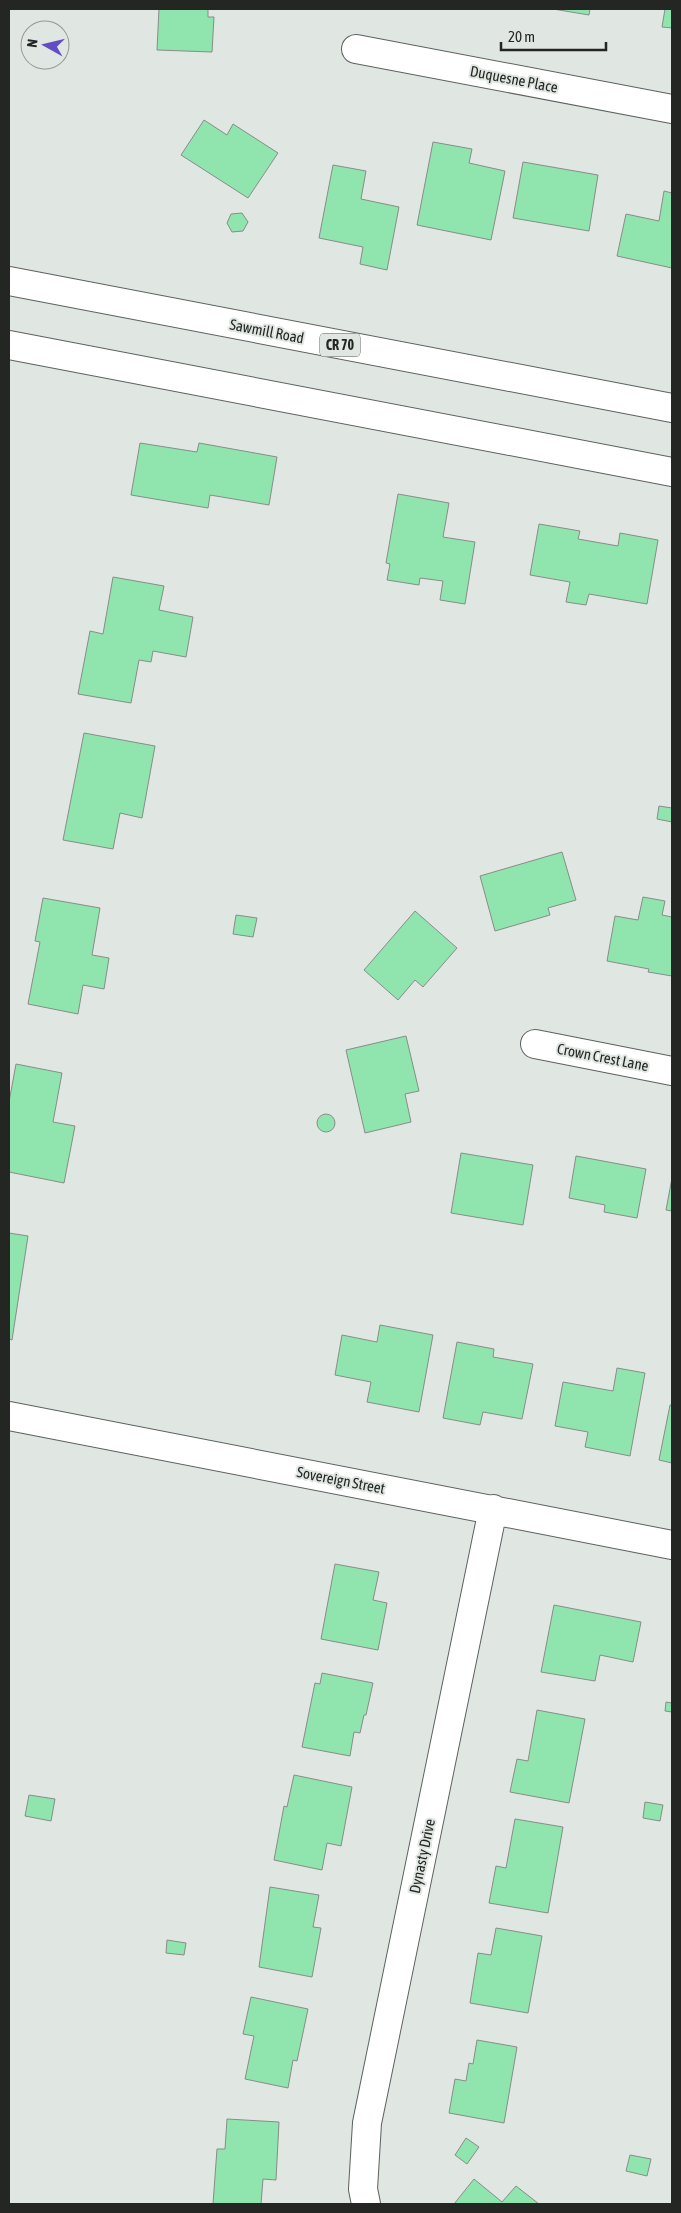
<svg xmlns="http://www.w3.org/2000/svg" width="681" height="2213" viewBox="0 0 681 2213" font-family="'Asap Condensed',sans-serif">
<rect width="100%" height="100%" fill="#e0e6e2"/>
<!-- building -->
<path fill="#8fe5ad" stroke="#878d89" d="M159,9H208V17H214L212,52L157,50Z
M553,9H590L589,15Z
M665,9H672V28L662,27Z
M204,120L227,135L233,124L278,153L248,198L181,155Z
M433,142L472,149L469,163L505,171L491,240L417,225Z
M523,162L598,175L589,231L513,218Z
M333,165L366,171L361,199L399,207L387,270L360,264L363,247L319,238Z
M664,191L672,193V268L617,256L626,214L659,221Z
M242,213L248,222L243,231L232,232L227,223L231,214Z
M140,443L197,452L199,443L277,457L269,505L210,495L208,508L131,495Z
M398,494L449,503L443,537L475,542L465,604L440,600L443,581L420,578L419,585L387,580L390,564L386,563Z
M539,524L580,531L578,539L618,546L620,533L658,540L647,604L589,594L586,605L566,602L570,582L530,575Z
M113,577L164,586L159,610L193,617L186,657L153,651L151,662L139,660L131,703L78,694L90,631L103,634Z
M84,733L155,746L142,818L120,813L113,849L63,840Z
M659,806L672,808V822L657,819Z
M562,852L576,900L548,908L550,915L495,931L480,876Z
M643,897L665,901L662,915L672,917V976L648,972L649,969L607,961L615,916L638,920Z
M43,898L100,908L92,955L109,958L104,989L83,985L78,1014L28,1004L40,942L35,941Z
M415,911L457,948L423,987L415,980L398,1000L364,970Z
M236,915L257,918L253,937L233,934Z
M406,1036L419,1091L405,1094L411,1122L365,1133L346,1050Z
M16,1064L62,1073L53,1122L75,1126L64,1183L9,1172V1102Z
M317 1123a9 9 0 1 1 18 0a9 9 0 1 1-18 0Z
M461,1153L533,1165L523,1225L451,1213Z
M576,1156L646,1169L637,1218L604,1212L605,1205L569,1198Z
M672,1178V1211L666,1210Z
M9,1233L28,1236L12,1340L9,1339Z
M380,1325L433,1335L419,1412L367,1402L371,1382L335,1375L342,1335L377,1342Z
M457,1342L494,1349L493,1357L533,1364L522,1419L483,1412L480,1425L443,1418Z
M617,1368L645,1373L630,1456L585,1447L588,1432L555,1426L563,1382L613,1391Z
M670,1405H672V1463L659,1460Z
M335,1564L379,1572L373,1600L387,1603L378,1650L321,1639Z
M554,1605L641,1622L633,1662L600,1655L595,1681L541,1672Z
M322,1673L373,1683L366,1715H364L360,1733L354,1732L350,1756L302,1747L315,1683L320,1684Z
M666,1702L672,1703V1712L665,1711Z
M537,1710L585,1719L569,1803L510,1792L517,1759L528,1761Z
M294,1775L352,1787L341,1846L327,1843L322,1870L274,1860L284,1806L287,1807Z
M29,1795L55,1799L51,1821L25,1816Z
M645,1802L663,1805L660,1821L643,1818Z
M515,1819L563,1827L548,1913L489,1903L496,1866L506,1868Z
M270,1887L319,1895L313,1927L321,1928L312,1977L259,1967Z
M496,1928L542,1936L528,2013L470,2003L478,1953L491,1955Z
M167,1940L186,1943L184,1955L166,1953Z
M251,1997L308,2009L297,2061L293,2060L288,2088L245,2079L254,2036L243,2034Z
M477,2040L517,2047L504,2123L449,2113L455,2079L466,2081L469,2063L473,2064Z
M227,2119L279,2122L276,2180L263,2179L261,2204H213L217,2149H225Z
M466,2138L479,2147L467,2164L455,2155Z
M630,2155L651,2159L647,2176L626,2171Z
M474,2179L502,2202L516,2186L539,2204H454Z"/>
<g fill="none" stroke-linecap="round" stroke-linejoin="round">
<!-- street casing -->
<g stroke="#5c625e" stroke-width="30">
<path id="street" d="M356,49L672,109
M535,1044L672,1071
M9,1416L672,1545
M366,2204L363,2189L367,2123L493,1509"/>
</g>
<!-- primary casing -->
<g stroke="#5c625e" stroke-width="30">
<path id="primary" d="M9,281L672,408
M9,345L672,472"/>
</g>
<!-- street -->
<use href="#street" stroke="#fff" stroke-width="28"/>
<!-- primary -->
<use href="#primary" stroke="#fff" stroke-width="28"/>
</g>
<g text-anchor="middle" dominant-baseline="central" stroke-width="4" stroke-linejoin="round" paint-order="stroke">
<!-- shield labels -->
<rect fill="#e0e6e2" stroke="#5c605d" stroke-width="1" x="320" y="333.5" width="40" height="23" rx="4"/>
<g font-size="14" font-weight="bold" fill="#242624">
<text x="340" y="345">CR 70</text>
</g>
<!-- street labels -->
<g font-size="15" fill="#242624" stroke="#e0e6e2">
<text transform="translate(514 79) rotate(11)">Duquesne Place</text>
<text transform="translate(267 331) rotate(11)">Sawmill Road</text>
<text transform="translate(603 1057) rotate(11)">Crown Crest Lane</text>
<text transform="translate(341 1480) rotate(11)">Sovereign Street</text>
<text transform="translate(422 1856) rotate(-78)">Dynasty Drive</text>
</g>
</g>
<!-- border -->
<rect width="681" height="2213" fill="none" stroke="#242624" stroke-width="20"/>
<!-- north arrow -->
<g transform="translate(45 45) rotate(278)"><circle r="24" fill="#e0e6e2" stroke="#959996"/>
<path d="M0-4L9 19L0 12L-9 19Z" fill="#634dc6"/>
<text y="-8" font-size="14" font-weight="bold" text-anchor="middle" fill="#242624">N</text>
</g>
<!-- scale -->
<path d="M501 42v8h105v-8" fill="none" stroke="#242624" stroke-width="2.5"/>
<text x="508" y="42" font-size="15" fill="#242624" stroke="#e0e6e2" stroke-width="4" paint-order="stroke">20 m</text>
</svg>
